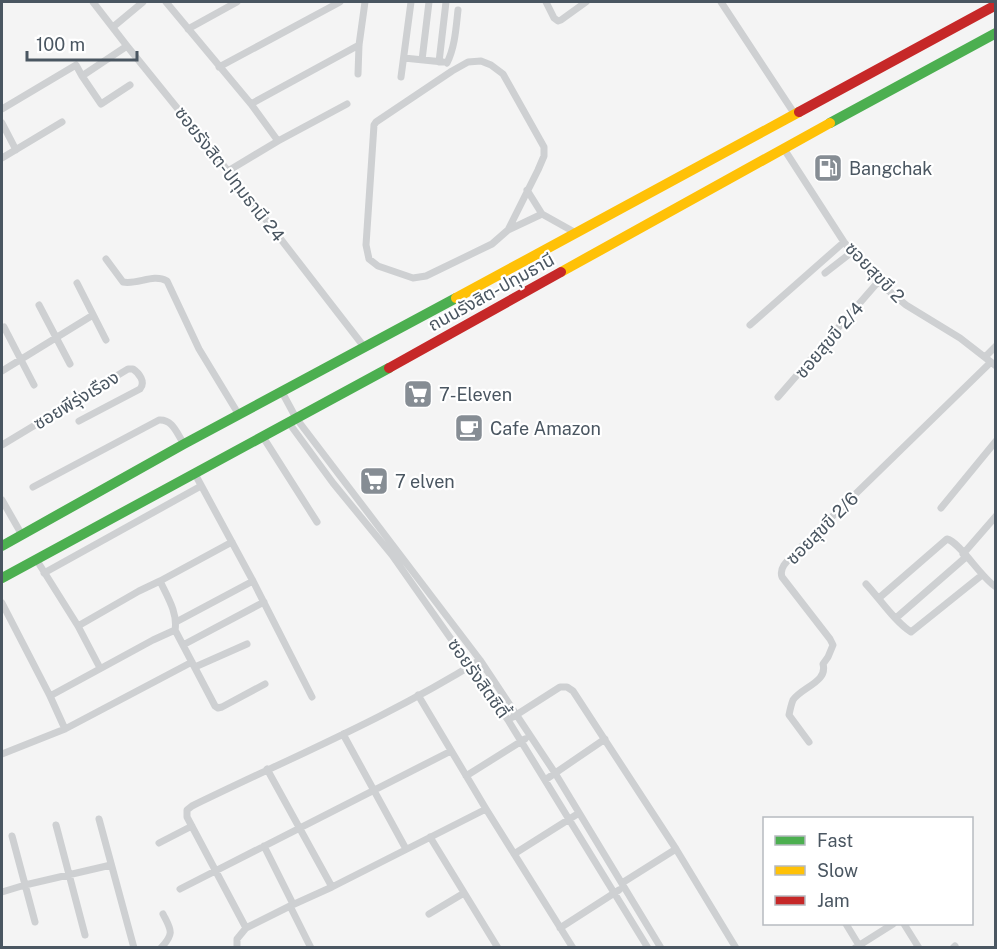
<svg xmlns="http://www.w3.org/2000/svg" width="997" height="949" viewBox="0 0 997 949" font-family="'Public Sans','Noto Sans Thai',sans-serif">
<rect width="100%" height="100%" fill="#f4f4f4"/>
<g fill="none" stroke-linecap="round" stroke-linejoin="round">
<!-- street -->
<path stroke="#ced0d2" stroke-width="7" d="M93,2L127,46L228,171L365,348
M166,2L251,104L278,141
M546,2L554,18L558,21L561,20L586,2
M721,2L794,113
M113,27L143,2
M188,29L237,2
M127,46L82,76L101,104L130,85
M404,58L443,62
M422,60L429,2
M439,62L446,2
M447,63C455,47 456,28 458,10
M219,67L340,2
M358,74L359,45L365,2
M401,77L411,2
M251,104L359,45
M2,109L76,65L82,76
M2,123L16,150
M784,149L844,242L878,282L906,305L960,338L996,366
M2,158L62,122
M228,171L278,141L347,104
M527,190L542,214
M508,230L538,170L544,156V147L503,74L491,65L481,61L468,62L452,71L376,122L374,125L366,245L369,259L378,266L413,278L426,276L492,244L508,230L542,214L576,233
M106,259L123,282C138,285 153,273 167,281L199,349L239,415
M825,273L852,252
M77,283L106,340
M39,305L70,364
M750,325L844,242
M4,327L34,385
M985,357L996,346
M2,371L93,315
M282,392L296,418L480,660L555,773L661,948
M778,397L878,282
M289,423L333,483L392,555L508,720L648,948
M263,437L317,522
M2,445L128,369H133C139,373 146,382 140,389L79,421
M195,474L253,581L312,697
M33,487L159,420C173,419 177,434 184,444
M2,500L22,535
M941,508L996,441
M963,554L996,516
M36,559L78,626L139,591L160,581C167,596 178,613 175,630L153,640L50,696
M44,573L201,486
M160,581L232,542
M866,584C880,599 895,622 911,632L982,575
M879,598L947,539C960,542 981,578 996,587
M2,603L50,696L65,729
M896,618L966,557
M176,622L253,581
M78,626L100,668
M175,630L215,706L218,708L222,707L265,684
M183,645L264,602
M195,667L247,644
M418,695L486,809L573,948
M513,717L560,687H567L573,691L676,849L736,948
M343,734L406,849
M809,742L789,715C790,710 791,705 793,700C802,687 828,682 823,664L828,657L833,645L830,639L782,577C778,565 793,557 800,548L991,362
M2,754L65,729L192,662
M267,769L332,887
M466,776L525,739
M545,780L605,739
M99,819L134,948
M56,825L85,935
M12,836L35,922
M430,837L498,948
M159,843L192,826
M264,846L293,904
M514,854L579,813
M622,883L676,849
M180,889L451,751
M2,892L25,885L111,865
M290,906L311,948
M429,914L464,893
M846,924L860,947
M904,924L919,948
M246,928L187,817V810L192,806C288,759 389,717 480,660
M560,928L619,890
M161,948C175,933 171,930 163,914
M237,948V939L246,928L290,906L332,887L486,809
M855,948L893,924
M953,948L955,946"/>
<!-- fast -->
<path stroke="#4caf50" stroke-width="10" d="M830,123L996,33
M2,546L184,444L456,298
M2,578L389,368"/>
<!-- slow -->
<path stroke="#ffc107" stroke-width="10" d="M561,272L830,123
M456,298L799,112"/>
<!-- jam -->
<path stroke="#c62828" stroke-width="10" d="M799,112L996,5
M389,368L561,272"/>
</g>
<!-- icons -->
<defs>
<g id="fuel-square" transform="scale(1.5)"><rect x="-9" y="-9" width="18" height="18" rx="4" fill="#868d94" stroke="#fff"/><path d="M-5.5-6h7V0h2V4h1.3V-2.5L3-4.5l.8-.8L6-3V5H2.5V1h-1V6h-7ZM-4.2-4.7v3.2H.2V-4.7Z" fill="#fff"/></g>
<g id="supermarket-square" transform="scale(1.5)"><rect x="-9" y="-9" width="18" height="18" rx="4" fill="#868d94" stroke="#fff"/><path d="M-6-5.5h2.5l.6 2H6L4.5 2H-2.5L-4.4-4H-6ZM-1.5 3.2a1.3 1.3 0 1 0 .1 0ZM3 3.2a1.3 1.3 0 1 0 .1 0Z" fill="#fff"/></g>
<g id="cafe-square" transform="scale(1.5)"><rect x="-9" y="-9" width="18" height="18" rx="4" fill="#868d94" stroke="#fff"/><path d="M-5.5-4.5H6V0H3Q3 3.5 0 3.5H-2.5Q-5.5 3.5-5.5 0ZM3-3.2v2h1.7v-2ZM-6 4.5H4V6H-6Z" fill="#fff"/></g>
</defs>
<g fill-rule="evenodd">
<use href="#fuel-square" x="828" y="168"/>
<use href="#supermarket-square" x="418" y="394"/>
<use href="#cafe-square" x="469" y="428"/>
<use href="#supermarket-square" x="374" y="481"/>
</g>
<g text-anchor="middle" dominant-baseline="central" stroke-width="4.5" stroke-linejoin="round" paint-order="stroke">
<!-- poi labels -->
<g font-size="18" fill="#4a5661" stroke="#fff" text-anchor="start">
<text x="849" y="168">Bangchak</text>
<text x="439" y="394">7-Eleven</text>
<text x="490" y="428">Cafe Amazon</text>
<text x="395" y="481">7 elven</text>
</g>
<!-- street labels -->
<g font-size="18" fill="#4a5661" stroke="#fff">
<text transform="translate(230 174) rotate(52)">ซอยรังสิต-ปทุมธานี 24</text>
<text transform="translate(875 272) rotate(46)">ซอยสุขขี 2</text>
<text transform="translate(491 292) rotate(-29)">ถนนรังสิต-ปทุมธานี</text>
<text transform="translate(829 340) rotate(-49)">ซอยสุขขี 2/4</text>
<text transform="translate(76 400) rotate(-31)">ซอยพีรุ่งเรือง</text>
<text transform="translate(822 528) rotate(-45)">ซอยสุขขี 2/6</text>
<text transform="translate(479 678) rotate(55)">ซอยรังสิตซิตี้</text>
</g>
</g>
<!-- border -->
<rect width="997" height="949" fill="none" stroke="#4a5661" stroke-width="6"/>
<!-- legend -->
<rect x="763" y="817" width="210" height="108" fill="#ffffff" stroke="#b7bbc0" stroke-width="1.5"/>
<rect x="775" y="836" width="30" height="9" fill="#4caf50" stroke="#b7bbc0" stroke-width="1.5"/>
<text x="817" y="847" font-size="18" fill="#4a5661">Fast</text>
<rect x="775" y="866" width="30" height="9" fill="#ffc107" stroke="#b7bbc0" stroke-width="1.5"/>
<text x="817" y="877" font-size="18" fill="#4a5661">Slow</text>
<rect x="775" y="896" width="30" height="9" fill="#c62828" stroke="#b7bbc0" stroke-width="1.5"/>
<text x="817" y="907" font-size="18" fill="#4a5661">Jam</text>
<!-- scale -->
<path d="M27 51v9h110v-9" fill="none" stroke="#4a5661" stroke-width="3"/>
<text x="36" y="51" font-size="18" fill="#4a5661" stroke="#ffffff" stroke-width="4.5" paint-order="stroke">100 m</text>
</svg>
